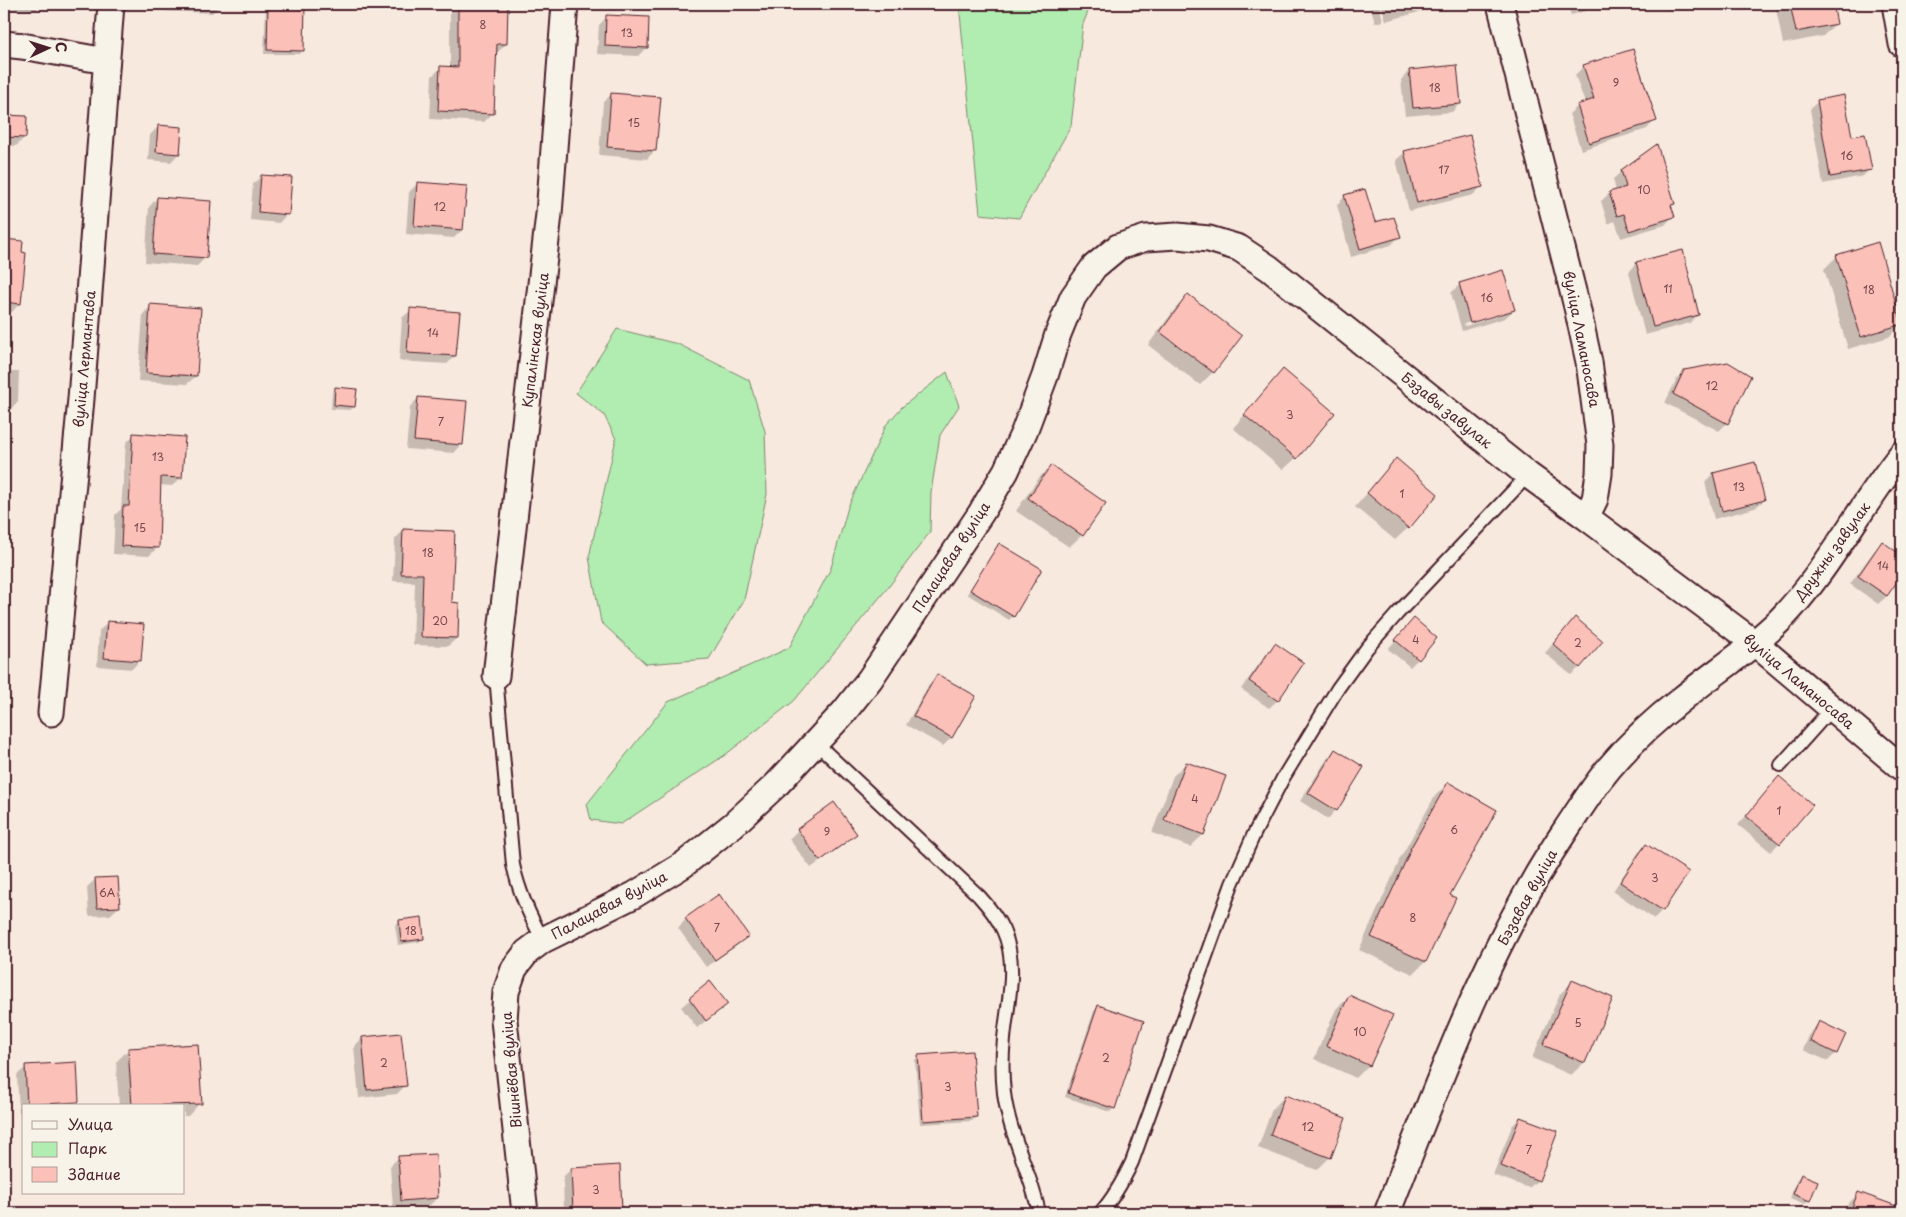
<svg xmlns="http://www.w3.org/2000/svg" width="1906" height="1217" viewBox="0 0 1906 1217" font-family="'Playpen Sans',sans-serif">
<rect width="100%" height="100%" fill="#f8e9de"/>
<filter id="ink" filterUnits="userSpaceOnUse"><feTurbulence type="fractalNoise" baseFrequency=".02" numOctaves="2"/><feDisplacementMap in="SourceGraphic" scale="10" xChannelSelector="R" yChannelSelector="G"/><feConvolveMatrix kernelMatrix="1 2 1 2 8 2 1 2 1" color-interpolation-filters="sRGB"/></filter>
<g filter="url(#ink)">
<!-- green -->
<path fill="#b1ecb1" stroke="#7e866e" d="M959,4H1091L1083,24L1071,126L1019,218L980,214Z
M617,329L678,344L749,380L765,431L767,494L744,600L709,659L646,664L601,622L589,557L616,439L604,415L576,393Z
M947,372L959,406L940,435L931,492L930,532L890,585L794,701L725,755L621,824L591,820L587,804L668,702L789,648L831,568L848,507L886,425L902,407Z"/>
<!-- shadow -->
<path fill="#0003" fill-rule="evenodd" d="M4,4H41L36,10L4,8Z
M164,4H221L212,13L164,11Z
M266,4H304L303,50L299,54H264Z
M456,4H506V44L498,52H495L493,113L484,122L430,119L432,76L441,68H450V9Z
M1370,4H1379L1383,21L1375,23Z
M1381,4H1431L1423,11L1386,21Z
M1567,4H1610L1571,15Z
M1665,4H1691L1667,10Z
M1775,4H1832L1836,23L1823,36L1783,44Z
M607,17L646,48L638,56L597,54L599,25Z
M1584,66L1655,120L1647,129L1581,150L1569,114L1578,106L1585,103L1575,75Z
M1409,71L1460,103L1452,112L1405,116L1401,80Z
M612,94L655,150L647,159L599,155L603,102Z
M1843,97L1851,138L1870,169L1863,176L1823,184L1810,109L1817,102Z
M4,116L26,117L25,137L16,146L4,145V152Z
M158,127L179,153L171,162L148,160L150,135Z
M1405,152L1481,187L1473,195L1409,211L1396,160Z
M1622,171L1674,203L1670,207L1673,216L1665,225L1621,238L1615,221L1608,224L1601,201L1610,193L1616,191L1613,179Z
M261,176L287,214L279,223L250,220L253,184Z
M418,183L462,230L454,238L406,234L409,192Z
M1345,196L1374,224L1399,237L1391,245L1351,257L1337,205Z
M157,198L206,257L197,266L145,262L149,207Z
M4,241L21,242L20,303L12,312L4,311Z
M1837,256L1901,324L1889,337L1848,349L1824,269Z
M1637,263L1698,314L1690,323L1645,335L1629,272Z
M1460,284L1514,310L1505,318L1462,331L1451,293ZM1505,312V314L1465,326L1464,324Z
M1188,296L1240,336L1213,372L1200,385L1148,345L1175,309Z
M151,306L196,376L187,384L138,381L143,314Z
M411,310L455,356L447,364L399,361L402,318Z
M1283,371L1296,458L1283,470L1233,428Z
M1685,371L1727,423L1719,431L1665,403L1676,380Z
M4,372H19L18,401L10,410H4Z
M336,388L354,407L350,410L331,409L332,392Z
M418,398L462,444L454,453L406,449L410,407Z
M134,435L181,478L172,486L160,485L157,548L149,556L113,554L115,515L121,509L126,443Z
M1396,460L1408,528L1395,540L1355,507Z
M1051,466L1082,535L1069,547L1016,511L1038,479Z
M1713,474L1764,500L1755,508L1714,519L1705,482Z
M404,530L457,638L448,646L413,645L415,582L393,581L395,539Z
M1882,543L1902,557V573L1887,596L1878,604L1850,584L1874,551Z
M999,544L1013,616L1009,620L967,594Z
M1414,619L1418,659L1410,667L1388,649Z
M108,622L140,660L132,669L97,666L99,631Z
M1567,627L1580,667L1571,675L1545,653Z
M1275,644L1278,700L1269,708L1241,689L1267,653Z
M938,675L951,738L943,746L906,725L929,684Z
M1335,750L1336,810L1328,819L1300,801L1327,759Z
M1186,763L1224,777L1203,835L1190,847L1152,833L1173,776Z
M1779,778L1811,805L1771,852L1738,825Z
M1448,783V895L1454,898L1425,962L1413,974L1359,950L1399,862H1398L1435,796Z
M834,804L855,833L847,842L811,868L789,839L798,830Z
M1647,845L1688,872L1662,910L1654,919L1613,891L1638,853Z
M96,879L119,907L110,915L89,916L87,887Z
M719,896L747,936L739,944L706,967L678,928L686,919Z
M399,921L423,939L419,942L398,945L395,925Z
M1573,981L1612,999L1584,1063L1571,1075L1532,1058L1560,994Z
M710,983L726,1004L697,1028L681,1007Z
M1349,997L1369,1065L1356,1078L1314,1059L1336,1009Z
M1098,1007L1114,1108L1110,1112L1065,1097L1094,1011Z
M1819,1023L1836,1053L1828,1061L1803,1050L1811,1031Z
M362,1038L405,1086L397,1094L359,1098L354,1047Z
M129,1049L200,1103L188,1116H184V1106H119L116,1062Z
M919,1056L976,1117L972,1121L920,1124L915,1060Z
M26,1067L78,1101L73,1106H24V1112H19L17,1075Z
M1285,1096L1330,1157L1317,1170L1258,1148L1272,1109Z
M1520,1118L1538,1180L1529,1188L1493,1175L1512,1126Z
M399,1157L437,1198L429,1206L393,1208L390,1166Z
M571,1169L621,1209L616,1213H564L563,1177Z
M1801,1175L1809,1200L1805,1204L1790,1198L1797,1179Z
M1858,1194L1898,1208L1896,1213H1843L1845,1207Z"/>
<!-- building -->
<path fill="#fbc0b7" stroke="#4a1f2b" d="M268,4H305L304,51L267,50Z
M458,4H508L507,44H497L494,114L438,111L440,66L458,67Z
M1790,4H1833L1837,24L1796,32Z
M606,15L649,17L648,48L605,46Z
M1633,49L1657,121L1589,143L1577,105L1594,99L1583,65Z
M1457,65L1461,104L1413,108L1409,70Z
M611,93L661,97L656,151L607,147Z
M1844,95L1852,136L1865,134L1872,170L1830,177L1817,100Z
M4,115L27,116L26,138L4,137Z
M158,125L182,127L180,154L156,152Z
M1470,135L1483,187L1417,203L1404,151Z
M1657,144L1675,204L1671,205L1675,217L1629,231L1624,214L1617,216L1609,192L1626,187L1621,170Z
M261,175L292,177L289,215L258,212Z
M417,182L467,186L463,230L414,226Z
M1365,189L1375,222L1394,217L1401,237L1360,249L1344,195Z
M157,197L211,201L207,258L153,254Z
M4,239L23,241L22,252L26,253L21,304L4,302Z
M1878,242L1902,324L1861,337L1836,255Z
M1683,250L1699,315L1653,327L1636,262Z
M1503,270L1515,310L1470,323L1459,283Z
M1188,294L1242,336L1214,373L1160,332Z
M150,304L201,308L197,376L146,373Z
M410,308L460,312L456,356L407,353Z
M1728,362L1751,376L1728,424L1673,394L1684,370Z
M1283,369L1335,413L1297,459L1244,415Z
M335,387L357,389L355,407L334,405Z
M418,397L467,401L463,445L414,441Z
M133,433L185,437L182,478L161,477L159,548L121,546L123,506H129Z
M1396,458L1438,494L1409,529L1367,493Z
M1755,462L1765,500L1722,511L1713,473Z
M1051,465L1106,503L1083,536L1028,498Z
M403,529L455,531L452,602L459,603L458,638L421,637L423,574H401Z
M1882,541L1902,556V575L1887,596L1858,576Z
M999,543L1042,569L1014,617L970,590Z
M1575,617L1603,641L1580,668L1553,644Z
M1414,618L1437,638L1419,660L1395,640Z
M107,621L144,624L141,661L104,658Z
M1275,643L1304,663L1278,701L1249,681Z
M937,674L976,696L952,738L913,716Z
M1335,749L1364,767L1337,811L1308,793Z
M1186,762L1226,776L1204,835L1164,820Z
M1779,776L1813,805L1780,844L1746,816Z
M1448,782L1497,810L1450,895L1456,898L1426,962L1371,937L1411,849H1410Z
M834,802L857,834L820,861L797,829Z
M1646,844L1689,872L1663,911L1620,882Z
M118,877L120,907L97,908L95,878Z
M719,894L749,936L715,960L685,918Z
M422,917L424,939L401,942L399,920Z
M1572,980L1613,998L1585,1063L1543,1045Z
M710,981L728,1004L706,1021L689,998Z
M1349,995L1393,1015L1370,1066L1326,1046Z
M1098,1005L1144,1021L1115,1109L1068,1093Z
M1819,1021L1846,1034L1837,1054L1810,1041Z
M401,1033L407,1086L367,1090L362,1037Z
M198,1044L202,1104L132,1106L128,1048Z
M972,1051L977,1117L923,1121L918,1055Z
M77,1062L79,1102L27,1105L25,1065Z
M1285,1095L1346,1118L1331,1158L1270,1135Z
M1520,1117L1558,1131L1539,1181L1501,1166Z
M436,1154L438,1198L401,1201L398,1156Z
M620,1165L622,1210L573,1212L571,1168Z
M1801,1174L1818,1181L1810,1201L1793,1194Z
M1858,1192L1902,1208V1213H1850Z"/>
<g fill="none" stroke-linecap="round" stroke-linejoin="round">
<!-- service casing -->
<g stroke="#4a1f2b" stroke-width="16">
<path id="service" d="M496,676L513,865C519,892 529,915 543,940
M816,743L979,896C989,907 997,917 1003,930C1019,965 1007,1004 1004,1039C1002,1057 1002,1075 1004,1093C1009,1135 1031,1172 1039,1213
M1781,765L1832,708
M1100,1213C1114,1198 1123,1181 1132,1162L1232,884L1254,834L1283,778L1338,688L1367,648L1397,614L1528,475"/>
</g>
<!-- minor casing -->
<g stroke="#4a1f2b" stroke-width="29">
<path id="minor" d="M1500,4L1577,307L1589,362L1600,445L1599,474L1595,499L1586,517L1756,644L1902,768
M1895,4L1902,44
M4,44L22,46L106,61
M496,676L549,214L565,4
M51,713L81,399L111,4
M525,1213L504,1020L506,992L514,969L527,952L543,940L634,895L683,865L734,824L777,784L844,712L870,679L981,513L1006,471L1024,432L1045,376L1058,334L1073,297L1094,267L1118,247L1146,238L1177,236L1209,239L1239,248L1269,268L1528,475L1586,517
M1387,1213C1439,1081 1487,946 1567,828C1581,807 1594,786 1610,767C1631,742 1656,719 1682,699C1715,672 1750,650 1780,620C1828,571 1859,507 1902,454"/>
</g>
<!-- service -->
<use href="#service" stroke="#f7f3e8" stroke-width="12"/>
<!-- minor -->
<use href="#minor" stroke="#f7f3e8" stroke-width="25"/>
</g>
</g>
<g text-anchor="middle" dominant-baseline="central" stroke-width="4" stroke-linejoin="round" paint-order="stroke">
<!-- number labels -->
<g font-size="11" fill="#76474e">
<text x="483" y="24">8</text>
<text x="627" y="32">13</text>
<text x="1616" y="82">9</text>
<text x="1435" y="87">18</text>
<text x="634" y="122">15</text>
<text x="1847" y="155">16</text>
<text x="1444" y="169">17</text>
<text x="1644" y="189">10</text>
<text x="440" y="206">12</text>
<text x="1668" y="288">11</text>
<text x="1869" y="289">18</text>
<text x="1487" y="297">16</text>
<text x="433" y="332">14</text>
<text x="1712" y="385">12</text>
<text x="1290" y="414">3</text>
<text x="441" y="421">7</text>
<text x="158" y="456">13</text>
<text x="1739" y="486">13</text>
<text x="1402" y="493">1</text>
<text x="140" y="527">15</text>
<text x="428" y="552">18</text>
<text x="1883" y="565">14</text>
<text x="440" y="620">20</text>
<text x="1416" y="639">4</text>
<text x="1578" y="642">2</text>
<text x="1195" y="798">4</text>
<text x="1779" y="810">1</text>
<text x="1454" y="829">6</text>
<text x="827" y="831">9</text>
<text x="1655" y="877">3</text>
<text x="107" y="892">6А</text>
<text x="1413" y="917">8</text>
<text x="717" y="927">7</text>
<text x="411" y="930">18</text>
<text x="1578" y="1022">5</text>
<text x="1360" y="1031">10</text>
<text x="1106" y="1057">2</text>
<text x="384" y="1062">2</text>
<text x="948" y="1086">3</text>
<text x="1308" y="1126">12</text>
<text x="1529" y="1149">7</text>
<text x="596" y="1189">3</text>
</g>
<!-- street labels -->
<g font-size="14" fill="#4a1f2b" stroke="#f7f3e8">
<text transform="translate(1582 339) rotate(79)">вуліца Ламаносава</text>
<text transform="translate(535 340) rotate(-83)">Купалінская вуліца</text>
<text transform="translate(84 359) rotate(-85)">вуліца Лермантава</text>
<text transform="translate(1447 410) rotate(39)">Бэзавы завулак</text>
<text transform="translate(1832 551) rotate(-54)">Дружны завулак</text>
<text transform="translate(951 557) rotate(-57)">Палацавая вуліца</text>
<text transform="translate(1799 681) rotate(40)">вуліца Ламаносава</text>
<text transform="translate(1527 897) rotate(-61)">Бэзавая вуліца</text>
<text transform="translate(609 905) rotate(-28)">Палацавая вуліца</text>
<text transform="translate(511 1070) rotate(-95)">Вішнёвая вуліца</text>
</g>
</g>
<!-- margin -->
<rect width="1906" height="1217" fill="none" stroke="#f7f3e8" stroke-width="20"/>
<rect x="10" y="10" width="1886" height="1197" fill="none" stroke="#4a1f2b" stroke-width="2" filter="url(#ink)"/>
<!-- legend -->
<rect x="22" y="1104" width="162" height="90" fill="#f7f3e8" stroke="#b29e9c"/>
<rect x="32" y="1121" width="25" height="8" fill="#f7f3e8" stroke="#b29e9c"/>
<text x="68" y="1130" font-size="15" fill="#4a1f2b">Улица</text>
<rect x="32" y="1142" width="25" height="15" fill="#b1ecb1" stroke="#b29e9c"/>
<text x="68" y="1154" font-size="15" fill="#4a1f2b">Парк</text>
<rect x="32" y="1167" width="25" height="15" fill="#fbc0b7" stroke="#b29e9c"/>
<text x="68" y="1180" font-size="15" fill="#4a1f2b">Здание</text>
<!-- north arrow -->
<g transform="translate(48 48) rotate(86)" stroke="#f7f3e8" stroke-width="4" paint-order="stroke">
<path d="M0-4L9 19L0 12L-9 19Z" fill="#4a1f2b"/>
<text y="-8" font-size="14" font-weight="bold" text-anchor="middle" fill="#4a1f2b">С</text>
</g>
</svg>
